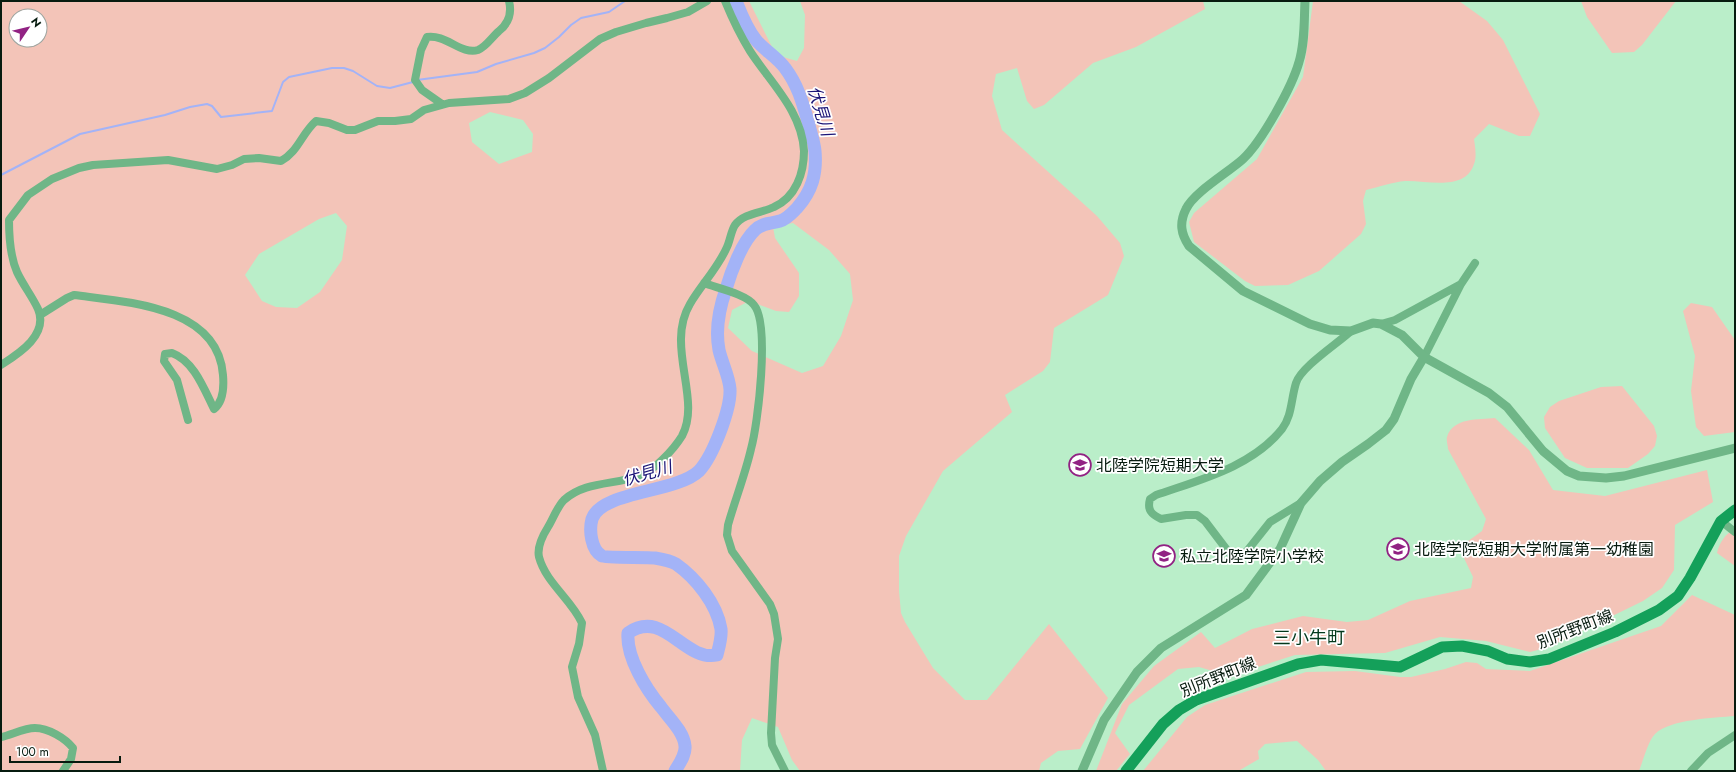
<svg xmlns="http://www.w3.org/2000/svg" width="1736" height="772" viewBox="0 0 1736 772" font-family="Jost,'Noto Sans JP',sans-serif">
<rect width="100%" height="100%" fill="#baeec9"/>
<!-- green -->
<path fill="#f3c4b8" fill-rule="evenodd" d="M1,1H749L776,55L797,61L804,48L805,15L800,1H1203L1205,9L1136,47L1093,63L1044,105L1034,109L1027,101L1017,68L996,74L992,96L1002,130L1097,216L1120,243L1124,256L1108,295L1054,328L1050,362L1043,371L1005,395L1012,412L943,471L906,536L899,556V591L901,613L905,622L933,668L965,700H987L1049,624L1108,698L1080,749L1058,751L1041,763L1039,771H800L792,760L778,727L752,718L742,740L740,771H1ZM16,16H40V40H16ZM490,112L523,120L533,134L532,152L499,164L472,142L469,123ZM336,213L347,226L342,260L320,292L297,308L276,307L262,301L245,275L259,254L319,219ZM793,223L829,250L850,274L853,300L841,336L823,366L802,373L752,351L728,328L732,310L749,301L776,311L789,312L799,296V273L775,238L773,227Z
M1313,1H1459L1487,21L1503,40L1540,114L1530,136H1519L1489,124L1474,139C1475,146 1477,157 1474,164C1465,192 1427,180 1405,181C1393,182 1379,187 1366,190L1363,201L1366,224L1361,234L1319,271L1288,285L1255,286L1245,281L1194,242L1189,222L1194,213L1257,159L1303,77Z
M1581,1H1676L1642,45L1634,52L1612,53L1587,17Z
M1691,303L1712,307L1735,340V432L1704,436L1696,427L1691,391L1695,356L1683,311Z
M1622,386L1654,426L1657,436L1655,446L1648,454L1628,468H1587L1565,458L1545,428L1544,417L1550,407L1559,401L1601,387Z
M1495,418L1529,450L1553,490L1605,496L1707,470L1713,502L1675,525L1674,570L1662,588L1643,601L1549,647L1530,652L1486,641L1440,637L1385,653L1295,655L1230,676L1199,667L1178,669L1129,705L1115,733L1130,754L1116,771H1096L1122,704L1154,666L1201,632L1215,648L1252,629L1303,616L1347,622L1368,620L1410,601L1471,588L1473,577L1463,556L1464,544L1482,531L1486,519L1448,449C1448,446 1446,440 1447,437C1453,417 1479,420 1495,418Z
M1735,528V566L1717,553C1720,541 1725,535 1735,528Z
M1692,595L1735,615V716C1714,718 1670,719 1655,734C1648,741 1643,761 1639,771H1326L1318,760L1297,741L1265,744L1258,751L1259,759L1240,770L1235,771H1143L1187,717L1205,705L1306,672L1355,671L1400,677H1411L1445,669L1466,662L1477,663L1486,669L1530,671L1661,626Z"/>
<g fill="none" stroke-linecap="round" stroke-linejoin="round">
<!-- stream -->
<path stroke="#a3b3f7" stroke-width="2" d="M417,80L477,72L496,64L534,53L545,48L559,37L571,25L581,18L609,12L625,1
M1,175L80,134L165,115L190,107L207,104L212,106L221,117L272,111L283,82L289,77L332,68H344L353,71L377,86L390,88L413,82"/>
<!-- river -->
<path stroke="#a3b3f7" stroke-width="13" d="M675,771C679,764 686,755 685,746C684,732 669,718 661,707C646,689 626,657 628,633C664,608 684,662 717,655C719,647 722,637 721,629C717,604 696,578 676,564C671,561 661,559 655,558C646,557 606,558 602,556C591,550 589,530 592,519C601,491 676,493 699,471C713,456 731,409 730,389C729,376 722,363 719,350C715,329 719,309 726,289C731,272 742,242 755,230C763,222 771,224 780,221C787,219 792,213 797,208C812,191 817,174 815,151C814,141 811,134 809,125C803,104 798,85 785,68C777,57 764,50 756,40C747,29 741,14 736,1"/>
<!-- minor -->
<path stroke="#6fb687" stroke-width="8" d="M442,104L422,90L415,80L421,50L427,37C446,34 461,55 478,50C486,47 492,37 499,31C509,23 512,13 509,1
M704,283C717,288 746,294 754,305C770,324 758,424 751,449C745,475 735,500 728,525L727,535L732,551L770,604L774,614L778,639L775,658L771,733L772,745L785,771
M40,315L67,298L74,295C126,302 218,306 223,375C224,387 223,402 214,409C204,389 194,361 172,353L165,354L164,361L177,380L188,420
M1381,324L1395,320L1461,284
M1424,357L1461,284L1475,263
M1,365C18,354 49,335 38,309C32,296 23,285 17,272C10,256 9,238 9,220L28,195L52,179L79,168L93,165L168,160L217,169L232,165L244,159L259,158L281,161C298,152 302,133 316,121L329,123L347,130H355L378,121H395L411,119L424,110L449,103L509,99L525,93L549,78L600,39L616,32L646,23L667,18L688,12L707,1
M1301,503L1270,522L1247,551L1237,557L1230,554L1205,521L1197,515H1186L1161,519C1151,514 1147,510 1150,499L1156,495C1199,480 1252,467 1282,429C1292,416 1291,399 1296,383C1301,367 1337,344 1351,331
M1721,521L1735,532
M1,737C11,735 24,728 35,728C48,728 65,738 73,748L71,759L63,771
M603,771L595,735L578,697L572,667L579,644L582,623C571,599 546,583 539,557C537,548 543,535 548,527C553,519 557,507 564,500C585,481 614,485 639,476C653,472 674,449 682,436C702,399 665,346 690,304C701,285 718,268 727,247C730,241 731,231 735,225C744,213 762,213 774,207C796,197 804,173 804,151C802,111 770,82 750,51C740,35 732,18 725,1
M1691,771L1708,753L1735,735"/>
<!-- tertiary -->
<path stroke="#6fb687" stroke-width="9" d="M1305,1C1304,21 1305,43 1299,62C1292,87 1262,141 1243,159C1229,172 1194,192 1186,209C1179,223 1181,234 1189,246L1243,291L1310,324L1330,330L1351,331L1373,323L1381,324L1402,335L1424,357L1489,393L1507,407L1543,451L1567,471L1579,476L1606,478L1624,476L1735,448
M1082,771L1104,720L1137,672L1161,648L1246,595L1280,549L1301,503L1320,481L1342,462L1368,444L1386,430L1394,419L1411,379L1424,357"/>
<!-- secondary -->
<path stroke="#14a05a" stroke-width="11" d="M1126,771L1163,724L1179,710L1196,700L1298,664L1321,660L1400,667L1442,647L1462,646L1488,651L1507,659L1530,662L1549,659L1615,632L1659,610L1678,596L1690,578L1721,521L1735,510"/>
</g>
<!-- icons -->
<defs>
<g id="university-ring" transform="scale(1.15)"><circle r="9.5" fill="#fff" stroke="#912283" stroke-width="1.5"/><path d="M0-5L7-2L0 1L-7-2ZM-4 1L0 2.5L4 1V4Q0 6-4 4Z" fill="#912283"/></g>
<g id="school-ring" transform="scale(1.15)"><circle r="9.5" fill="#fff" stroke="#912283" stroke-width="1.5"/><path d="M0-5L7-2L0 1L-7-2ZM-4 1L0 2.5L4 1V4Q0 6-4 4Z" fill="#912283"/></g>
</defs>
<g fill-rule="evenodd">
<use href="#university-ring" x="1080" y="465"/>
<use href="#school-ring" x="1398" y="549"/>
<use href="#school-ring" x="1164" y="556"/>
</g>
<g text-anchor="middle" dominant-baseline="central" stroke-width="3.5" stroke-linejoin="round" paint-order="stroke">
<!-- poi labels -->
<g font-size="16" fill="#071b0f" stroke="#fff" text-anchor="start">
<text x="1096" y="465">北陸学院短期大学</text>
<text x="1414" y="549">北陸学院短期大学附属第一幼稚園</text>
<text x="1180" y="556">私立北陸学院小学校</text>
</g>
<!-- street labels -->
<g font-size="16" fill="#071b0f" stroke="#fff">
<text transform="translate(1575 629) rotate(-21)">別所野町線</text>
<text transform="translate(1218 677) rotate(-22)">別所野町線</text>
</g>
<!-- water labels -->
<g font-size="17" font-style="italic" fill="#1b1476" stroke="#fff">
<text transform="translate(821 111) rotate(73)">伏見川</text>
<text transform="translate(647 473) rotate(-16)">伏見川</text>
</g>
<!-- quarter labels -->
<g font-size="18" fill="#03391c" stroke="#fff">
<text x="1309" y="638">三小牛町</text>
</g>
</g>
<!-- border -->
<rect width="1736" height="772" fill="none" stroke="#071b0f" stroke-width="4"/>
<!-- north arrow -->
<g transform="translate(28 28) rotate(55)"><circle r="19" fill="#ffffff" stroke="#9ca49f"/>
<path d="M0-3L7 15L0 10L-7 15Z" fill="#912283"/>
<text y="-6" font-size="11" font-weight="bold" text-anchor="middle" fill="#071b0f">N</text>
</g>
<!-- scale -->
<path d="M10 756v6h110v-6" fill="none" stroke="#071b0f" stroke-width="2"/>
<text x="16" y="756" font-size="12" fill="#071b0f" stroke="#ffffff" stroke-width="3" paint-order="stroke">100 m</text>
</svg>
